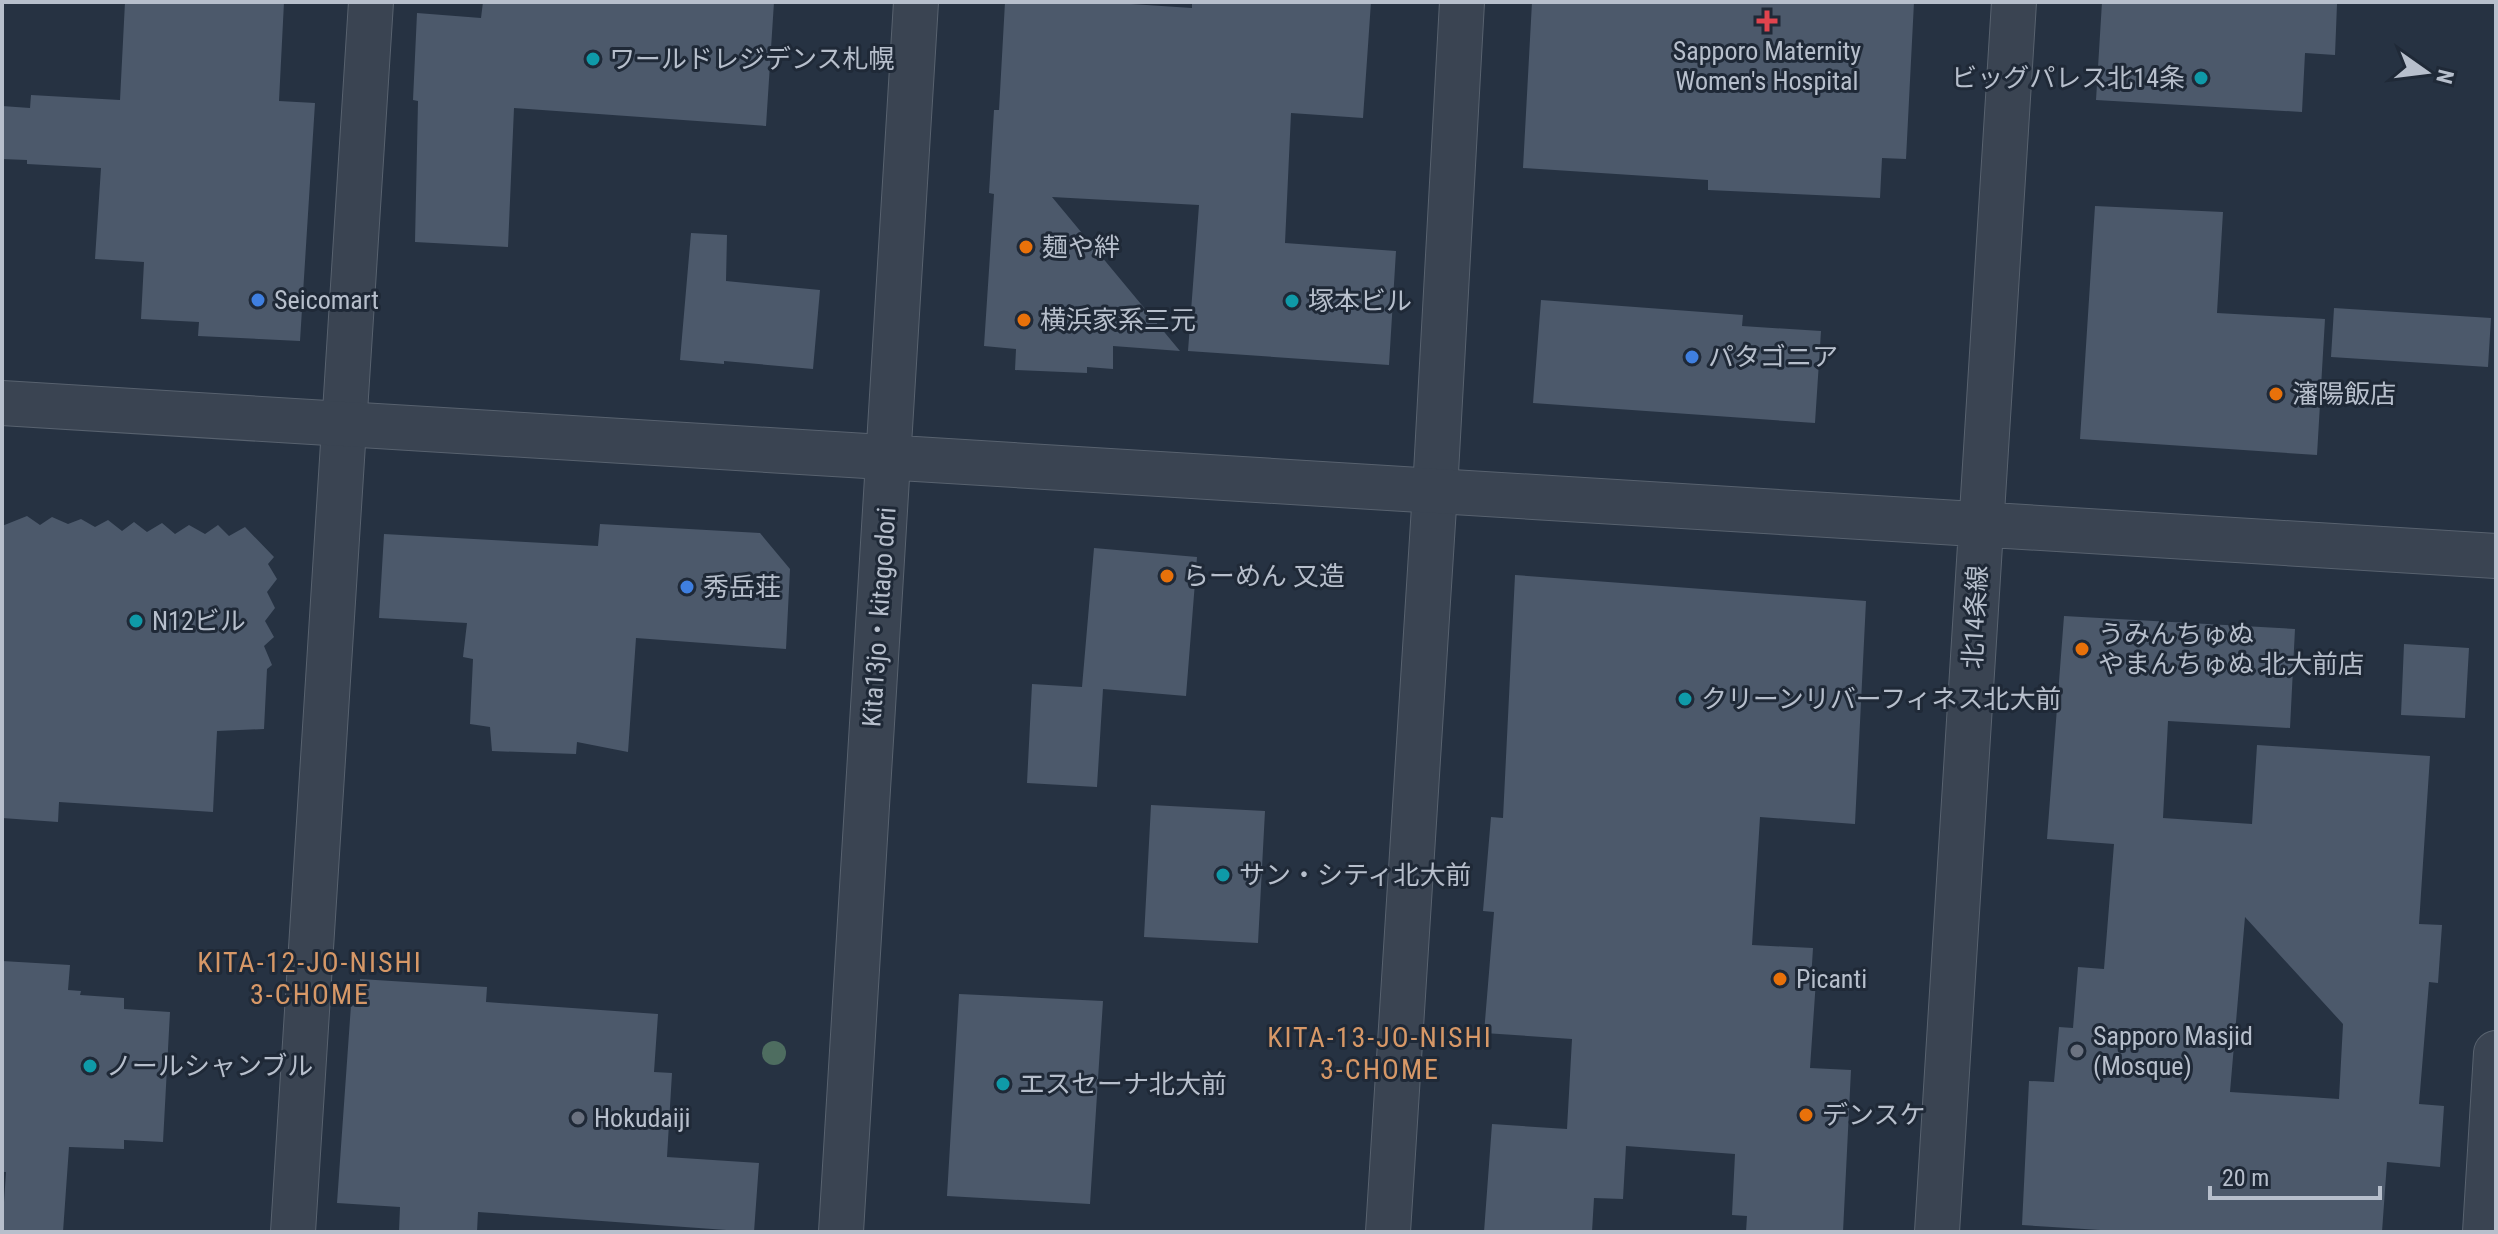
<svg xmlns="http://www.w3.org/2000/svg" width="2498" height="1234" viewBox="0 0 2498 1234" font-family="'Roboto Condensed','Noto Sans JP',sans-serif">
<rect width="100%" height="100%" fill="#263242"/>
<!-- building -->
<path fill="#4c596b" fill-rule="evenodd" d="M125,2H284L279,101L315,103L300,341L198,336L199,322L141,319L144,262L95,259L101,168L27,164V160L2,159V106L30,108L31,95L120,100Z
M483,2H774L766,126L514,108L508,247L415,242L418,101L413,100L417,13L481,18Z
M1005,2H1101L1192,8V2H1371L1363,118L1291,113L1285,243L1396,251L1389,365L1188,351L1199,205L1052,197L1180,351L1113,346V369L1087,367V373L1015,370L1016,349L984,346L994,194L989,193L994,110H999Z
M1532,2H1914L1906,159L1882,158L1880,198L1708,190V180L1523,168Z
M2102,2L2337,4L2335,55L2305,53L2302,112L2096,100Z
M2095,206L2223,212L2217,313L2325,319L2317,455L2080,439Z
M691,233L727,235L726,281L820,290L813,369L724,361V364L680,360Z
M1541,300L1743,315L1742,326L1821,331L1815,423L1533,403Z
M2334,308L2491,318L2488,367L2331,357Z
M27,516L40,525L52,517L68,524L81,519L95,527L108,520L122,531L134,522L147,532L162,523L175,534L189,525L205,534L218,525L229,536L245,527L274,557L268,564L277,579L267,592L275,608L265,621L274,637L264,646L272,665L267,669L264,729L217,731L213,812L59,802L58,822L2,818V526Z
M600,524L760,533L790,569L786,649L636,638L628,752L577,742L576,754L492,751L490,727L470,724L473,659L463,657L467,623L379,618L384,534L598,546Z
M1094,548L1197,557L1186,696L1103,689L1097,787L1027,783L1032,684L1082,687Z
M1515,575L1866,601L1855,824L1760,817L1752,945L1813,948L1811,980H1816L1810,1068L1851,1070L1843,1232H1746L1747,1216L1732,1215L1735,1154L1626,1146L1623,1199L1594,1198L1592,1232H1484L1492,1124L1567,1129L1572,1039L1484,1033L1494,912L1483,911L1491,817L1503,818Z
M2064,616L2295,629L2290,728L2168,721L2163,818L2252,824L2257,745L2430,756L2419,924L2442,925L2438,983L2429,982L2419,1104L2444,1106L2440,1167L2387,1162L2382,1232H2132L2022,1225L2029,1081L2054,1082L2059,1027L2073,1028L2078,967L2104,969L2114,844L2047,839ZM2245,917L2343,1024L2339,1099L2230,1092Z
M2404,644L2469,648L2465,718L2401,715Z
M1151,805L1265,811L1258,943L1144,937Z
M2,961L70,965L68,990L81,991L80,995L124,998V1009L170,1012L163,1142L124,1140V1149L69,1147L63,1232H2L6,1172H2Z
M360,979L487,987L486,1002L658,1014L654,1072L672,1073L667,1157L759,1163L754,1232L478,1212L477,1232H399L400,1207L337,1203L351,1005H358Z
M959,994L1103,1001L1090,1204L947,1196Z"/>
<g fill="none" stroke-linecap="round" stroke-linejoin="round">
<!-- minor casing -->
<g stroke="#58626f" stroke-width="46">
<path id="minor" d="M293,1232L371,2
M1388,1232L1435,491L1462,2
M2485,1232L2496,1053"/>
</g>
<!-- tertiary casing -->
<g stroke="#58626f" stroke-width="46">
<path id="tertiary" d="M2,403L2496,556
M841,1232L916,2
M1937,1232L2014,2"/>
</g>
<!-- minor -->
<use href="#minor" stroke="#3a4452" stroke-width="44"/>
<!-- tertiary -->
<use href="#tertiary" stroke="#3a4452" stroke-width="44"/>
</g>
<!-- trees -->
<circle fill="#4e6d60" cx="774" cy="1053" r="12"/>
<!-- markers -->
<path fill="#e0444e" stroke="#1f2937" stroke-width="3" d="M1763 9h8v8h8v8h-8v8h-8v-8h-8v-8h8z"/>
<g fill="#0f9aa8" stroke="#1f2937" stroke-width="3">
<circle cx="593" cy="59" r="8"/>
<circle cx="2201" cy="78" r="8"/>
<circle cx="1292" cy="301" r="8"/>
<circle cx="136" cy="621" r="8"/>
<circle cx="1685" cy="699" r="8"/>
<circle cx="1223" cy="875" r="8"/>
<circle cx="90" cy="1066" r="8"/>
<circle cx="1003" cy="1084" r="8"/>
</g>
<g fill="#e8710a" stroke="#1f2937" stroke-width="3">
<circle cx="1026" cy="247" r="8"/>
<circle cx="1024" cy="320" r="8"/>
<circle cx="2276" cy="394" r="8"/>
<circle cx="1167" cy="576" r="8"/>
<circle cx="2082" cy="649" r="8"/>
<circle cx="1780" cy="979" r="8"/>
<circle cx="1806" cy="1115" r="8"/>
</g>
<g fill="#3f7fe0" stroke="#1f2937" stroke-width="3">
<circle cx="258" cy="300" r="8"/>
<circle cx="1692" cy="357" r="8"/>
<circle cx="687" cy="587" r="8"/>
</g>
<g fill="#6b7280" stroke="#1f2937" stroke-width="3">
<circle cx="2077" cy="1051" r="8"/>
<circle cx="578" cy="1118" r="8"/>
</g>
<g text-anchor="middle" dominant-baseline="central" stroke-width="6" stroke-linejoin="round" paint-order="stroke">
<!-- poi labels -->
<g font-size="26" fill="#b7bfcc" stroke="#1f2937" text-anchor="start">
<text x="1767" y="51" text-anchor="middle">Sapporo Maternity<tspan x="1767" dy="30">Women's Hospital</tspan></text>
<text x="609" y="59">ワールドレジデンス札幌</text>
<text x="2185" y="78" text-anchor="end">ビッグパレス北14条</text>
<text x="1042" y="247">麺や絆</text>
<text x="274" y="300">Seicomart</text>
<text x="1308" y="301">塚本ビル</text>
<text x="1040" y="320">横浜家系三元</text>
<text x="1708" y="357">パタゴニア</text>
<text x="2292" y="394">瀋陽飯店</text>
<text x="1183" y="576">らーめん 又造</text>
<text x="703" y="587">秀岳荘</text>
<text x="152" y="621">N12ビル</text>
<text x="2098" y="634">うみんちゅぬ<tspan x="2098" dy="30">やまんちゅぬ 北大前店</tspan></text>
<text x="1701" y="699">クリーンリバーフィネス北大前</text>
<text x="1239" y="875">サン・シティ北大前</text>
<text x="1796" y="979">Picanti</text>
<text x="2093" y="1036">Sapporo Masjid<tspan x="2093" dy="30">(Mosque)</tspan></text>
<text x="106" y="1066">ノールシャンブル</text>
<text x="1019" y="1084">エスセーナ北大前</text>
<text x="1822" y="1115">デンスケ</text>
<text x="594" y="1118">Hokudaiji</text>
</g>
<!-- street labels -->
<g font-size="26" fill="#b7bfcc" stroke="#1f2937">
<text transform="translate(879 617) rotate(-86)">Kita13jo・kitago dori</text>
<text transform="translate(1975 617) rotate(-87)">北14条線</text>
</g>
<!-- neighbourhood labels -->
<g font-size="28" letter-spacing="2" fill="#d79867" stroke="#1f2937">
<text x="310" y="962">KITA-12-JO-NISHI<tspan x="310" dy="32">3-CHOME</tspan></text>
<text x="1380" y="1037">KITA-13-JO-NISHI<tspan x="1380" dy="32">3-CHOME</tspan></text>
</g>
</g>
<!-- border -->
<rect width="2498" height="1234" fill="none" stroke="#b7bfcc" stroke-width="8"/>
<!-- north arrow -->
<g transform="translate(2426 72) rotate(104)" stroke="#1f2937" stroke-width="6" paint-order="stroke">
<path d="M0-6L14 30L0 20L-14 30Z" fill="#b7bfcc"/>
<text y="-12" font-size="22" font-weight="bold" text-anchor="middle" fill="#b7bfcc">N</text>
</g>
<!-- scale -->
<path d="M2210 1186v12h170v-12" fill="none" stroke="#b7bfcc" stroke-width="4"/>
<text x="2222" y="1186" font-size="24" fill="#b7bfcc" stroke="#1f2937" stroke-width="6" paint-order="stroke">20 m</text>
</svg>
